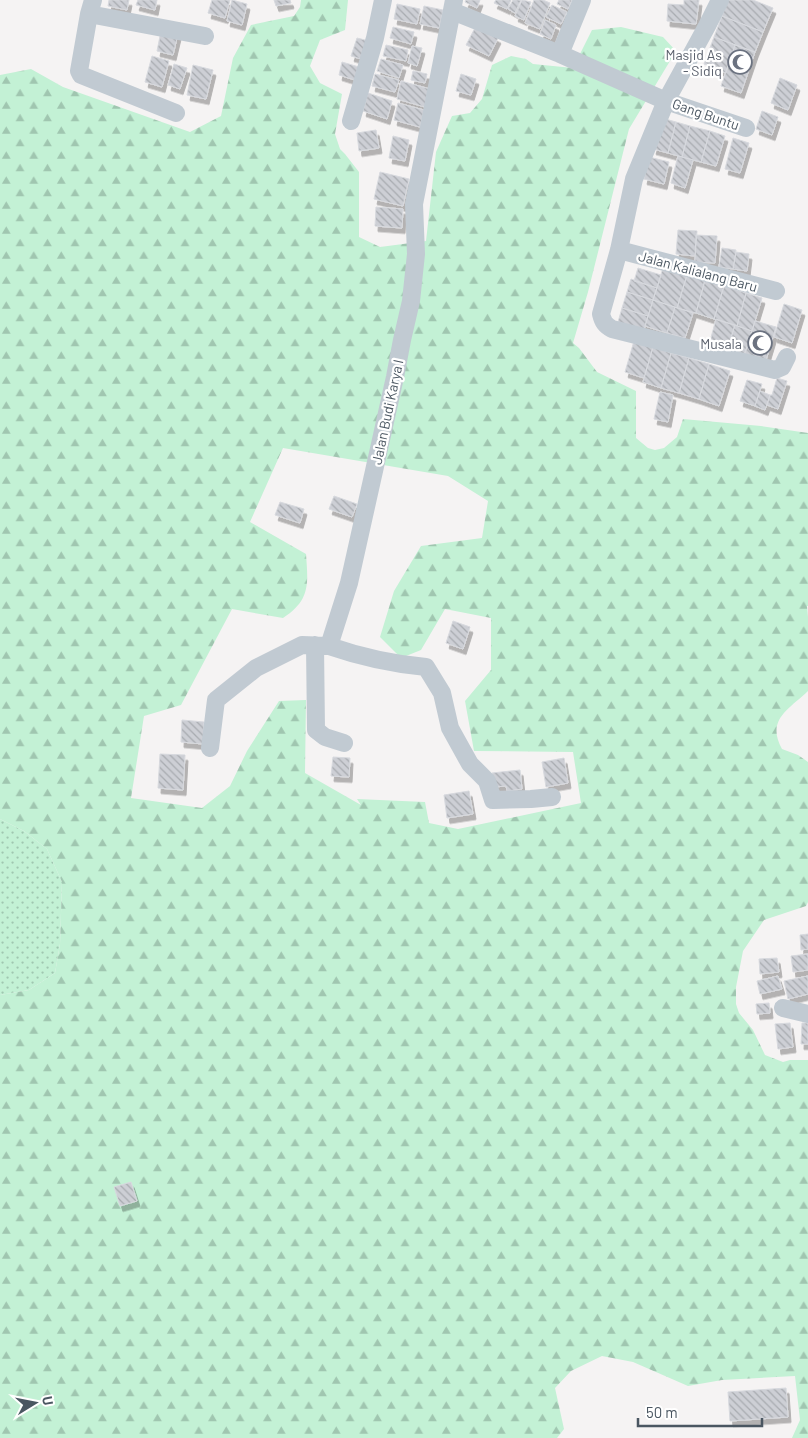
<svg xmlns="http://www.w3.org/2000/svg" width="808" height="1438" viewBox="0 0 808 1438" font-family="Barlow,sans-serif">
<defs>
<pattern id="grass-dots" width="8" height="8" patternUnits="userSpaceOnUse" patternTransform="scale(1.25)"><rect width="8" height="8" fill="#c3f1d5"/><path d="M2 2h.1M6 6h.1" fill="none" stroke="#a0c6b0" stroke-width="1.8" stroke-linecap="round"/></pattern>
<pattern id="forest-firs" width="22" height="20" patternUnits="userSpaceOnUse" patternTransform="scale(1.25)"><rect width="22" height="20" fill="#c3f1d5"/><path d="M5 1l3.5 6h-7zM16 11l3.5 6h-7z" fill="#a0c6b0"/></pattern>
<pattern id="building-back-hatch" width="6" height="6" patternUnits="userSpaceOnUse" patternTransform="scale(1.25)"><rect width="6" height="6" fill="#cdcfd5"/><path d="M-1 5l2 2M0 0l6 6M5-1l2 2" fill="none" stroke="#a8abb0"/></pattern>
<filter id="shadow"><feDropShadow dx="3" dy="5.5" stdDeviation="0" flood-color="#0004"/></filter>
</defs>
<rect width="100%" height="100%" fill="#f5f3f3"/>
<!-- grass -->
<path fill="url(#grass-dots)" d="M0,819L24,831L47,849L62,882L60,944L55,973L29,990L0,995Z"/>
<!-- forest -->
<path fill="url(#forest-firs)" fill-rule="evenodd" d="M301,0H348L345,30L320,40L310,66L320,83L342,94L335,134L340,149L345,154L359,172V237L380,247L426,241L436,152L452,116L470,113L482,99L492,65L511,56L526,59L533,64L573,68L592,30L621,27L663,37L676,51L629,129L588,292L573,343L579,348L597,372L636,391V438L648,448L655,450L664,448L677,437L683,419L761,426L808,433V606H807L808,617V691C788,710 766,720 782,749L798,755L808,762V902L806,906L764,920L743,951L736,987V1004L739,1013L753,1030L765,1055L783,1062L790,1060H808V1438H792L800,1420L795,1376L722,1380L688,1386L633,1362L602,1356L571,1371L555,1388L564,1429L557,1438H0V995L29,990L55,973L60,944L62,882L47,849L24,831L0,819V75L31,69L63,87L190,132L221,116L233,58L251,25L294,16L300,7ZM283,448L448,476L488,501L482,538L421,546L394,591L380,637L401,658L421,650L445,609L491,618V670L465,701L474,751L573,752L581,803L458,829L429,823L425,802L357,799L361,805L305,773L306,700L279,701L247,751L230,786L202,808L131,798L144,716L181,705L232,609L283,618C311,600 308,583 306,554L250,522Z"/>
<!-- building -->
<path fill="url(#building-back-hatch)" stroke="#d7d9de" filter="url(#shadow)" d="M109,0H129L127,10L108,6Z
M138,0H157L155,10L136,5Z
M212,0H230L225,18L208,13Z
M232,0L247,4L242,25L227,21Z
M274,0H290L291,3L276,6Z
M466,0H480L477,8L465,2Z
M496,0H511L507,9L494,3Z
M513,0H521L515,13L508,9Z
M522,0L531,2L524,20L515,16Z
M534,0H543L550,3L540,29L525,23Z
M559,0H572L568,9L557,4Z
M684,0H699L696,24L667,21L668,4L684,5Z
M728,0H753L773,8L763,32L722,16Z
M397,4L420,9L417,24L394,19Z
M552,5L567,12L561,24L546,17Z
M424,6L443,10L439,28L420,24Z
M722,16L763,32L755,52L714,37Z
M545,20L556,25L551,39L540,34Z
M476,26L498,38L489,56L466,45Z
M393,27L414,32L411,44L390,38Z
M161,31L178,34L173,55L157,51Z
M714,37L735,45L726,73L704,64Z
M357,38L373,42L368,61L351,56Z
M386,45L408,50L406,61L383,56Z
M735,45L755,52L741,93L721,86Z
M412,46L422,48L417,66L408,63Z
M152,56L169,61L162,87L145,82Z
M381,59L403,65L399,78L377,71Z
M342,62L359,67L355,80L339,75Z
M174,64L187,68L180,89L168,85Z
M193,65L213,70L206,99L187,95Z
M413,71L427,74L425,83L411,80Z
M375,74L399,80L395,92L372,86Z
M461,74L476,79L471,95L456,91Z
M780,78L797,85L788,110L771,103Z
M401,81L430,89L425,107L397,99Z
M368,93L392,101L387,119L363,111Z
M398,103L424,110L420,127L394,120Z
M762,111L778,117L772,135L756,129Z
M662,118L676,122L668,153L653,149Z
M676,122L690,126L682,157L668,153Z
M690,126L710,131L701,162L682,157Z
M376,130L379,148L359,151L357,133Z
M710,131L725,136L716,166L701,162Z
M393,136L409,140L405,161L389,158Z
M733,138L749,143L740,173L725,169Z
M678,156L693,160L685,188L671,183Z
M649,157L669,162L664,184L644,179Z
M380,172L409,179L403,206L374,199Z
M376,207L403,209L402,228L375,226Z
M678,230L697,231L695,256L676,254Z
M696,235L717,236L715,263L695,262Z
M722,248L736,250L733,269L719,267Z
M736,252L749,254L747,271L733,269Z
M638,268L661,275L657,288L634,281Z
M663,268L687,275L677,308L653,300Z
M687,275L705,280L696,313L677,308Z
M631,279L657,288L653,300L627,292Z
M705,280L724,286L714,319L696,313Z
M724,286L746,293L737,326L714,319Z
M627,292L653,300L648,316L622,308Z
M746,293L762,298L752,331L737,326Z
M653,300L675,307L667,333L645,326Z
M784,304L802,310L792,343L774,337Z
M675,307L693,313L685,338L667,333Z
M622,308L648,316L644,330L618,322Z
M716,319L735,325L727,351L709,345Z
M755,321L776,327L764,367L743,360Z
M735,325L752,331L744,355L727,350Z
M634,341L653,347L644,378L625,372Z
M653,347L671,353L661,388L643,382Z
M671,353L689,358L679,393L661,388Z
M689,358L709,364L699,399L679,393Z
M709,364L730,371L719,406L699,399Z
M777,378L787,381L778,409L767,405L770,395H772Z
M747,380L762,384L755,406L740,401Z
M760,391L770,395L765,410L755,406Z
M660,392L673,395L668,422L654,419Z
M334,496L357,504L352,517L329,509Z
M280,502L304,509L300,523L275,515Z
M453,621L470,627L463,649L446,643Z
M182,720L204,722L203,744L181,742Z
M160,754L185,755L183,790L158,788Z
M333,757L350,758L349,777L331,776Z
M564,758L568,783L546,787L542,762Z
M520,770L522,789L507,791L506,786L494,787L492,773Z
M469,791L473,814L447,818L444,795Z
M808,934V949L801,950L800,935Z
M808,954V970L793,972L791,956Z
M777,958L779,972L760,974L759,959Z
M778,976L782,989L760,994L757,981Z
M808,976V994L788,999L784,981Z
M769,1003L770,1013L757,1014L756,1004Z
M790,1023L793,1047L778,1049L775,1024Z
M802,1023H808V1044H801Z
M131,1182L137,1201L120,1206L114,1187Z
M786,1388L788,1417L730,1421L728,1392Z"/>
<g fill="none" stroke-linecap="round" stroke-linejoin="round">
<!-- minor -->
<path stroke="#c1cad2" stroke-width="18" d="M93,0L89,14L79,71L81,75L176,113
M582,0L560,54L666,101L746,128
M720,0L707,26L666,101L634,179L619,250L601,314C603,322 605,325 612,329L775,370L782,367L787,357
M452,11L560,54
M89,14L205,36
M351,121L375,38L383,0
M619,250L776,291
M315,645L316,730L325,737L344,743
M329,646C361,657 392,664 426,667L442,693L450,728L470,764L487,781L493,800L531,799L552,797
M210,748L216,700L256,668L302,645L329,646L349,583L395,377L402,340L411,301L416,254L414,204L454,0
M783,1008L808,1014"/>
</g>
<!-- icons -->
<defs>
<g id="mosque-ring" transform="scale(1.25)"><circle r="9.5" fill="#fff" stroke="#6b7280" stroke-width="1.5"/><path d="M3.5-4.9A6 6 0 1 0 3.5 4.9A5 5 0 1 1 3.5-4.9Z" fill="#6b7280"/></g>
</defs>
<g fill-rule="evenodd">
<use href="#mosque-ring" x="740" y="62"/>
<use href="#mosque-ring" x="760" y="343"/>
</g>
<g text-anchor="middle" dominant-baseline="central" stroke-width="4.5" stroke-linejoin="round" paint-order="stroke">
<!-- worship labels -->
<g font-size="14" fill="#5b616d" stroke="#fff" text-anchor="end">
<text x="722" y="54">Masjid As<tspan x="722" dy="16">- Sidiq</tspan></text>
<text x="742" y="343">Musala</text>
</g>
<!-- street labels -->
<g font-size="14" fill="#4a5661" stroke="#fff">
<text transform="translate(706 114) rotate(19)">Gang Buntu</text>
<text transform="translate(698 271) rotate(15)">Jalan Kalialang Baru</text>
<text transform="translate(387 412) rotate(-78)">Jalan Budi Karya I</text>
</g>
</g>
<!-- north arrow -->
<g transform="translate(35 1403) rotate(80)" stroke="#ffffff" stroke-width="4" paint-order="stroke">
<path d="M0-4L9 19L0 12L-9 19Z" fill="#4a5661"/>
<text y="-8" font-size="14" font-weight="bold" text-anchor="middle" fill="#4a5661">U</text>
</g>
<!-- scale -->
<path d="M638 1418v8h124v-8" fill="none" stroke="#4a5661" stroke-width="2.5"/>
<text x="646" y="1418" font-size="15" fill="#4a5661" stroke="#ffffff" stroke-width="4" paint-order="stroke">50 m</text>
</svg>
